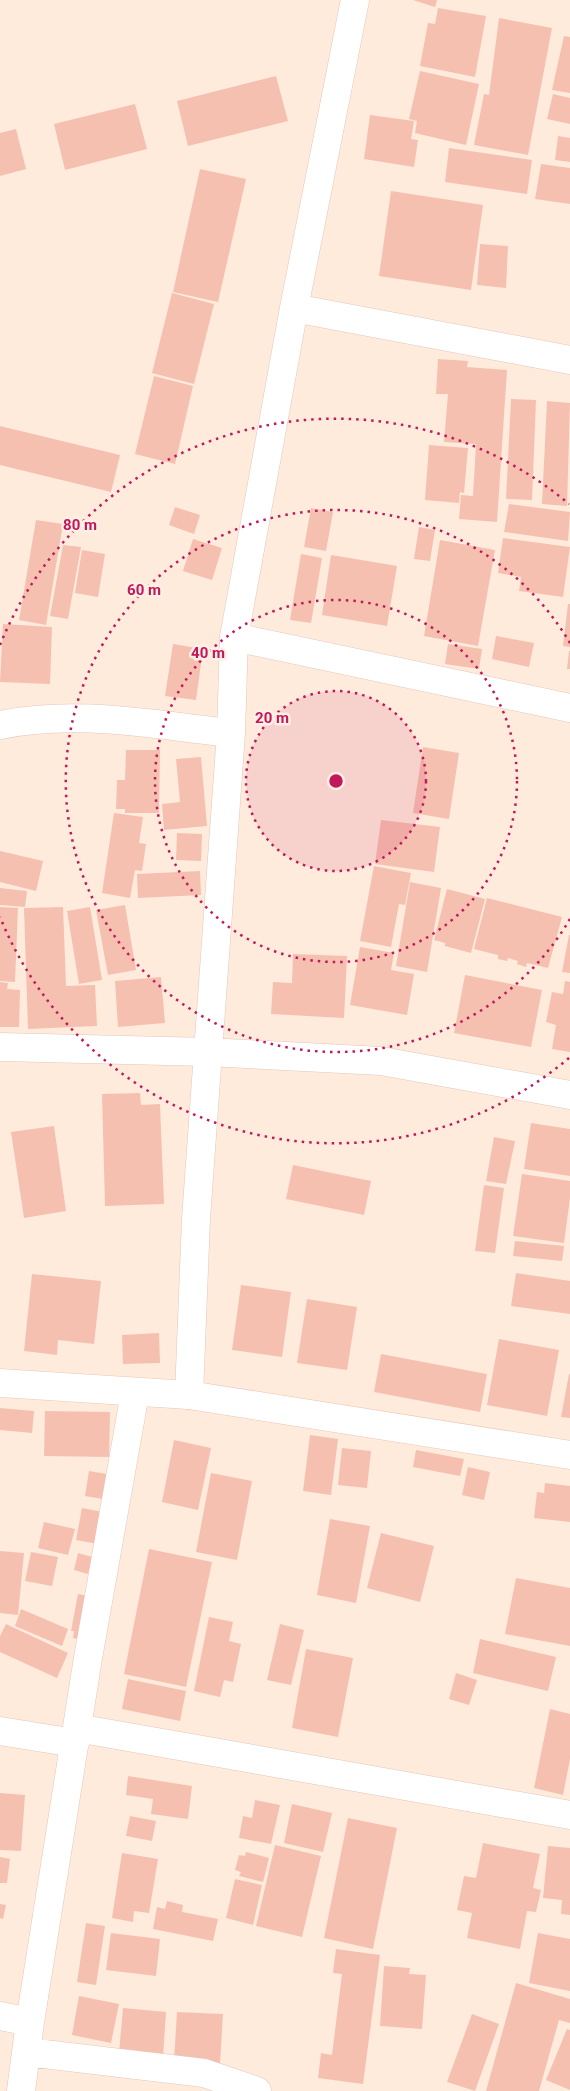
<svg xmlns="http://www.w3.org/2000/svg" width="570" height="2091" viewBox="0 0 570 2091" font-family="Roboto,sans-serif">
<rect width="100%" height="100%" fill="#feebdc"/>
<!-- building -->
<path fill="#f6c0b1" d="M413,0H437L435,7Z
M438,8L486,16L475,77L420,66L428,23L435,24Z
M499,18L552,28L528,155L474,145L484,94L489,95Z
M564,36L570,37V93L552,90Z
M420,71L479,84L466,145L415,133L417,121L409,119Z
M276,76L288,121L188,146L177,101Z
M553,94L570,98V124L547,119Z
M135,104L147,149L65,170L54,124Z
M370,115L414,121L411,139L418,140L414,167L364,159Z
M16,129L26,169L0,176V133Z
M558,136L570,138V162L555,160Z
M449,148L532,160L527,194L445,182Z
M541,164L570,168V204L535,199Z
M200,169L246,179L218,302L173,292Z
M391,191L483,205L471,290L379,276Z
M480,244L508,246L506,288L477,285Z
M172,293L214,304L194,384L152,373Z
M438,359L468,361L467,367L507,370L497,522L459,519L461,495L473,496L476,444L444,442L448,394H436Z
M154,376L193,386L175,464L135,454Z
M511,399L536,400L532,500L506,499Z
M547,401L570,403L567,506L542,504Z
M0,426L120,455L111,492L0,465Z
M429,445L468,448L464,493L460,492L459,503L425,500Z
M509,504L570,512L568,541L504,532Z
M175,507L200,515L194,534L169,525Z
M311,508L333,512L326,551L304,547Z
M36,520L63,524L46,625L19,620Z
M419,527L435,530L430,561L414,559Z
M503,538L570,547L563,597L519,591L521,577L498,573Z
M193,539L222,548L212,580L183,571Z
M440,540L495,550L478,646L424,636Z
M63,545L81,547L68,619L50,616Z
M82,550L105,554L98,597L75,593Z
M301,554L322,558L311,623L290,620Z
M331,555L397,566L387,626L322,615Z
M568,604H570V647L563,646Z
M3,624L52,627L50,684L0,682Z
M496,636L534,643L529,667L492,659Z
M173,644L203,649L196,700L165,696Z
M448,644L482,649L479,669L445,664Z
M569,651H570V669H567Z
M423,747L459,753L449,819L413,813Z
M126,750H160L159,813H125V809H116L117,780H125Z
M201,757L207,826L164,830L162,804L180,802L176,759Z
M114,813L143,817L139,843L146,844L142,871L135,870L130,898L102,893Z
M381,820L440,827L434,872L375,864Z
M177,833L202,834L201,861L176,860Z
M0,851L43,861L36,891L0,882Z
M374,866L411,873L405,905L399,904L391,947L360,941Z
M200,871L201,895L138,898L137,874Z
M410,882L441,888L427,972L396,966Z
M0,888L27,891L25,907L0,905Z
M447,889L485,899L471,953L445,946V943L434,940Z
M487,898L562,917L548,968L527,963L526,967L517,964L518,961L508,958L507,961L498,959V955L474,949Z
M125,905L136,970L108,975L96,910Z
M0,907L18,908L15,982L0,981Z
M63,907L66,986L95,985L97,1026L28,1029L24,908Z
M90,907L102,980L79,984L67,911Z
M569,935H570V973L562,972Z
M360,947L394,953L391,970L414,974L407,1015L350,1005Z
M293,954L347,956L344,1018L271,1014L273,982L292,983Z
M465,975L542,990L531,1047L454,1033Z
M161,977L165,1023L118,1027L115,981Z
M565,981L570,982V1052L552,1049L556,1025L546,1022L552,992L563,994Z
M0,982L8,983L7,989L20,990L19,1027H0Z
M140,1093L141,1105L160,1104L164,1204L105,1206L102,1094Z
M531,1123L570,1129V1176L524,1169Z
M54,1126L66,1211L24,1218L11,1132Z
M494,1137L515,1141L506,1184L486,1181Z
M293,1165L371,1181L364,1215L286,1199Z
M522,1174L570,1181V1198L564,1243L513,1236Z
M484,1185L504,1188L495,1253L475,1251Z
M515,1241L564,1246L562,1261L513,1256Z
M516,1273L570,1281V1314L511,1306Z
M32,1274L101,1281L94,1344L58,1340L57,1355L24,1351Z
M241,1285L291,1292L282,1357L232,1350Z
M307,1299L357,1307L347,1370L297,1363Z
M159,1333L160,1363L123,1364L122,1335Z
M499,1339L559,1350L547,1416L487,1405Z
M381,1354L487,1374L480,1412L374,1392Z
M569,1374H570V1418L561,1417Z
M0,1408L34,1411L32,1433L0,1430Z
M45,1411L110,1412L109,1457L44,1456Z
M310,1435L338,1439L331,1495L303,1491Z
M174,1440L211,1448L198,1510L162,1502Z
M342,1448L371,1451L367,1488L338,1485Z
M416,1450L464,1459L460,1476L413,1467Z
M468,1467L490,1472L484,1500L462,1495Z
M89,1471L107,1474L103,1499L85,1496Z
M211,1473L252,1481L237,1560L196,1552Z
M545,1483L570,1486V1522L534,1518L537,1492L544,1493Z
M82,1508L108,1513L103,1545L76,1540Z
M330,1519L370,1526L356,1603L317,1595Z
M44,1522L75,1529L68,1555L38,1548Z
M381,1533L434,1546L420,1602L367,1588Z
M149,1549L212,1562L186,1687L124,1674Z
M0,1551L24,1553L18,1615L0,1613Z
M31,1552L58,1557L52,1586L25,1581Z
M78,1553L92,1557L88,1574L74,1570Z
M516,1578L570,1588V1646L505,1634Z
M78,1594L97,1598L84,1640L73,1638L74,1631H71Z
M21,1609L68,1629L62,1646L15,1626Z
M209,1617L233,1622L229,1641L241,1644L233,1682L224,1680L220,1697L194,1691Z
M6,1624L68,1653L57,1678L0,1652V1636Z
M280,1624L304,1630L291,1685L267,1680Z
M480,1639L556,1657L548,1691L473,1673Z
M306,1649L353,1658L338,1737L292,1728Z
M456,1673L477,1680L469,1705L449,1699Z
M128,1679L186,1691L180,1721L122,1709Z
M550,1709L570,1714V1759L563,1795L534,1788Z
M128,1776L192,1786L188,1819L151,1814L153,1799L126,1795Z
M0,1793L25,1795L21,1851L0,1850Z
M255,1800L280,1805L271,1844L239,1838L243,1816L252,1818Z
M292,1804L332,1813L323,1852L284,1843Z
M130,1816L156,1821L152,1841L126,1836Z
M348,1818L397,1828L373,1949L324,1938Z
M483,1843L540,1854L533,1888L541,1890L536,1912L527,1911L520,1949L467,1938L472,1913L457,1910L464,1876L476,1878Z
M275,1845L321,1856L302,1937L256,1926Z
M548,1846L570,1848V1915L561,1914L562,1900L543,1898Z
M246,1852L269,1858L263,1882L239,1876L241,1872L235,1870L239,1855L245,1856Z
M122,1853L158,1859L149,1913L134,1911L133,1922L112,1918Z
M0,1857L10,1859L7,1883H0Z
M235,1879L262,1885L253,1925L226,1918Z
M167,1901L183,1905L182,1912L218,1919L213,1941L153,1929L157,1907L165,1909Z
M0,1904L6,1905L3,1919L0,1918Z
M86,1923L105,1926L96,1985L77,1982Z
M111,1933L160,1939L156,1976L106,1970Z
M538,1933L570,1939V1991L529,1983Z
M336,1949L380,1955L363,2084L318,2078L321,2053L332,2055L342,1974L333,1973Z
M384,1966L410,1968L409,1974L426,1975L422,2029L380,2026Z
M516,1983L570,1999V2023L559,2020L539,2091H486Z
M79,1996L119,2004L111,2043L72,2035Z
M123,2008L166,2012L163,2057L119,2053Z
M177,2012L223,2014L220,2064L174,2061Z
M472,2014L499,2024L475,2091L447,2082Z
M567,2029L570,2030V2090L546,2080Z"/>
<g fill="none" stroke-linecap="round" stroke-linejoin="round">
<!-- street casing -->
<g stroke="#e4c6bb" stroke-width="29">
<path id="street" d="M294,308L570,360
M234,637L570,708
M0,725C76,709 154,725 231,733
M0,1047L208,1052L381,1061L570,1095
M189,1395L196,1219L231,733L234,637L294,308L355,0
M77,1728L570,1815
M0,1731L75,1743
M0,2016L30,2022
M27,2052L204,2073L257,2091
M21,2091L30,2022L88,1658L135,1393"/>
</g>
<!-- secondary casing -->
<g stroke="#eac6b7" stroke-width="29">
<path id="secondary" d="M0,1383L189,1395L570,1455"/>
</g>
<!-- street -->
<use href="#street" stroke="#fff" stroke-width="28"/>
<!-- secondary -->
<use href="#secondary" stroke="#fff" stroke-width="28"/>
</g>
<!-- distance rings -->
<circle cx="336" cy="781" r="90" fill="#c2185b" fill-opacity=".12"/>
<g fill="none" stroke="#c2185b" stroke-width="2.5" stroke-dasharray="2.5 5">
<circle cx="336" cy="781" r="90"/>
<circle cx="336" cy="781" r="181"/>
<path d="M570 919A271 271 0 1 1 570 643"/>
<path d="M569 1058A362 362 0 0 1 0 917M0 645A362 362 0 0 1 569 504"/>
</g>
<circle cx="336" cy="781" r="8" fill="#c2185b" stroke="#ffefe4" stroke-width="2.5"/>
<g font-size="15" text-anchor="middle" font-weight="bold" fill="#c2185b" stroke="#ffefe4" stroke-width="5" stroke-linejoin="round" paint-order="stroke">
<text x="80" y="530">80 m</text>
<text x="144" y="595">60 m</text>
<text x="208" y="658">40 m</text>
<text x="272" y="723">20 m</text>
</g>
</svg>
